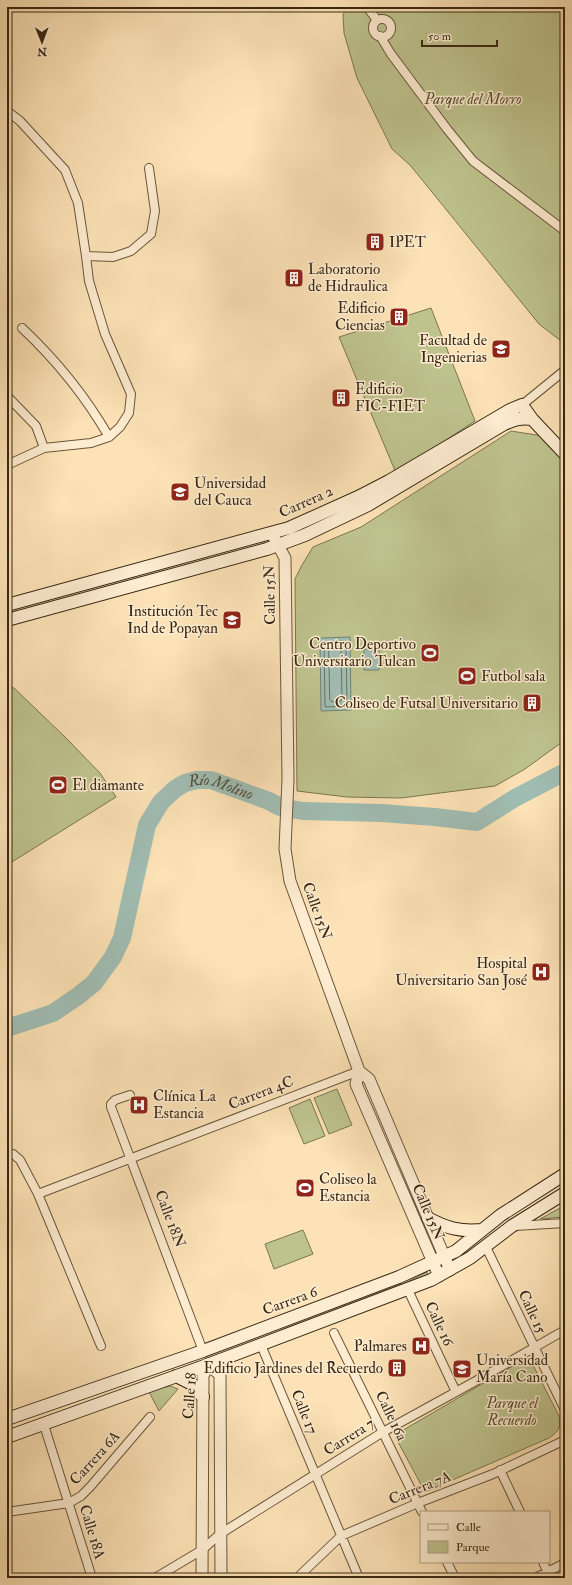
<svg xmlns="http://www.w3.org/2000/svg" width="572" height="1585" viewBox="0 0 572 1585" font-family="'IM FELL Double Pica',serif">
<rect width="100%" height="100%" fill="#fce2b6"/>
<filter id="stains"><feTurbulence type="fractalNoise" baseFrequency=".005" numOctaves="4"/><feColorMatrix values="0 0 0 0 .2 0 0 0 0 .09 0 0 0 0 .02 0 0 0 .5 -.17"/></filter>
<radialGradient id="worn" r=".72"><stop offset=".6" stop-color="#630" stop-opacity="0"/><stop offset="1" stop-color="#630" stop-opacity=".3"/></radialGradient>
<!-- green -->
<path fill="#bec38e" stroke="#7b7650" d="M350,7H565V344L539,324L410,165L392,149L357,78L344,33L343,14Z
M431,308L475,421L396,473L339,337Z
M511,431L543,436L565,462V740L525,769L495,786L401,798L347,797L297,791L295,579L302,565L313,547L361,527Z
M7,686L14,688L65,737L100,773L116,797L7,865Z
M337,1089L352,1125L329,1134L314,1098Z
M310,1099L325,1136L304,1144L289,1108Z
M560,1208L563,1217L540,1219Z
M303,1230L313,1254L274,1269L265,1244Z
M427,1272L428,1275L281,1332V1330L403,1284Z
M520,1364H528L534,1367L559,1416C561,1428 559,1431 549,1438L425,1492L397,1440L396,1436L400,1432L511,1367Z
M170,1386L178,1389L159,1411L149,1392L161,1388Z"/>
<!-- water -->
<path fill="#a0bdb3" stroke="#768173" d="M350,637L351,710L321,711L320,638Z
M364,649H379V670H364Z"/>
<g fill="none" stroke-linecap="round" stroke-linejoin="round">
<!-- shore -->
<path stroke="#6c7263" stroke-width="1" d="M344,641L346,643L347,705L345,706L326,707L325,705L324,643L326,642Z
M329,647H339L341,648L342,699L341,701L332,702L330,700Z"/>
<!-- river -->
<path stroke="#a0bdb3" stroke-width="18" id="s1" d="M7,1028L53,1013L78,996L94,983L113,957L122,938L147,825L161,802L175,789L185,783L197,780H211L269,801L280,807L303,811L381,813L435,817L477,822L515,798L565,772"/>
<!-- minor casing -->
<g stroke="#69563c" stroke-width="10">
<path id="minor" d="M367,7L377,20
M373 28a9 9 0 1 1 18 0a9 9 0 1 1-18 0Z
M380,36L391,54L447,129L473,161L565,231
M7,111L20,121L65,170L78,203L86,256L113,257L131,251L151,234L155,211L149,168
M22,328C56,360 86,397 109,437
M7,396L36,426L44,448
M522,405L565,370
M7,465L44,448L91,443L109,437L120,427L129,413L131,394L105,334L89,281L86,256
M130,1095L115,1100L111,1104V1107L203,1351
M7,1156L13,1154L20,1160L38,1194L101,1346
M38,1194L359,1071
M515,1226L565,1223
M486,1247L565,1410
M408,1290L456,1392
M334,1333L422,1512
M261,1345L359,1578
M44,1425L92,1578
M500,1470L520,1512
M7,1512L69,1503L81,1496L90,1487L150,1417
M447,1562L455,1578
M543,1562L550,1578
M155,1578L202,1550L220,1534L383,1432L474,1382L565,1330
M297,1578L341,1536L418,1503L493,1474L565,1440
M535,1578L565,1563"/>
</g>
<!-- tertiary casing -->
<g stroke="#69563c" stroke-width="13">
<path id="tertiary" d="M272,534L285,558L288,779L285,849L290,881L359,1071L356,1084L439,1276
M359,1071L369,1079L450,1270
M208,1364L220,1375L221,1578
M202,1578L203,1376L208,1364"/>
</g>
<!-- secondary casing -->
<g stroke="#382813" stroke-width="14">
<path id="secondary" d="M7,605L289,528L358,497L389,481L510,410L522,405L532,419
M7,620L267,549L305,535L368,505L504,424C514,420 521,417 532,419L565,454
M428,1218C446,1228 461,1232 481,1230
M176,1376L192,1384L203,1397
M7,1419L203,1351L399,1277L456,1251L501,1215L565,1174
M7,1437L199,1368L431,1280L470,1258L512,1226L565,1193"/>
</g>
<!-- minor -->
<use href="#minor" stroke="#fdecd0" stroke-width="8"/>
<!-- tertiary -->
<use href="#tertiary" stroke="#fdecd0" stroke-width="11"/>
<!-- secondary -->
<use href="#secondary" stroke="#fdecd0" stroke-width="12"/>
</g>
<!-- icons -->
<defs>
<g id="building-square" transform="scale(1)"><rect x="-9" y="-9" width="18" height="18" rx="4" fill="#8f2418" stroke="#fdecd0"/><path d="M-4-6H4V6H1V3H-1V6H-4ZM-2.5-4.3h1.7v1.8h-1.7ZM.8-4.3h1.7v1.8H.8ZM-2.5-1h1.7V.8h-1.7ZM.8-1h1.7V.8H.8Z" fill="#fff"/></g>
<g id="university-square" transform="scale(1)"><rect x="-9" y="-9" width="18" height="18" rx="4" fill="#8f2418" stroke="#fdecd0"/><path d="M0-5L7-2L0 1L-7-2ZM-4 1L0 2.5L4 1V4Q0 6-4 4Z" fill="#fff"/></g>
<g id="school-square" transform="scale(1)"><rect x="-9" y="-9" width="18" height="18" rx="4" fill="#8f2418" stroke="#fdecd0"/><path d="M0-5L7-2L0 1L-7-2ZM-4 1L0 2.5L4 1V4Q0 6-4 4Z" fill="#fff"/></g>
<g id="stadium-square" transform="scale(1)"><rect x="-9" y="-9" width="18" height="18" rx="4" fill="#8f2418" stroke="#fdecd0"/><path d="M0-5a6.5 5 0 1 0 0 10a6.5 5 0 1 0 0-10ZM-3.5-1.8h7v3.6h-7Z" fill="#fff"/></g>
<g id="hospital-square" transform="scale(1)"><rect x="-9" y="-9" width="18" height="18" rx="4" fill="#8f2418" stroke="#fdecd0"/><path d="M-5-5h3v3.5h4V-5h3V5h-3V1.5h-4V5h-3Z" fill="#fff"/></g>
</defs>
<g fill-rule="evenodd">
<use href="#building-square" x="375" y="242"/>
<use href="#building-square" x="294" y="278"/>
<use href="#building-square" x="399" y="317"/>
<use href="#university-square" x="501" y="349"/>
<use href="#building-square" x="341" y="398"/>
<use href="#university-square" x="180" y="492"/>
<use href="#school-square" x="232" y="620"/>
<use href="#stadium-square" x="430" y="653"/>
<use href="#stadium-square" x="467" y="676"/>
<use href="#building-square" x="532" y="703"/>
<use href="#stadium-square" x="58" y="785"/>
<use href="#hospital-square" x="541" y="972"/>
<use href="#hospital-square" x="139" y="1105"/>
<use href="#stadium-square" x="305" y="1188"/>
<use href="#hospital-square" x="421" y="1346"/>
<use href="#building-square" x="397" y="1368"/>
<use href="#university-square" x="462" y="1369"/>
</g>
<g text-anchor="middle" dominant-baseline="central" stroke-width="3" stroke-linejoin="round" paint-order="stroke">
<!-- park labels -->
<g font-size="15" font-style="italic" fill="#5a4f32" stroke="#fdecd0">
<text x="473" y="99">Parque del Morro</text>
<text x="512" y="1403">Parque el<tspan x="512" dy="17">Recuerdo</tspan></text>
</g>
<!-- poi labels -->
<g font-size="15" fill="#382813" stroke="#fdecd0" text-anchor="start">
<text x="389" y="242">IPET</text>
<text x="308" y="269">Laboratorio<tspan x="308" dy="17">de Hidraulica</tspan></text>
<text x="385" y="308" text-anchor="end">Edificio<tspan x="385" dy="17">Ciencias</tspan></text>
<text x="487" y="340" text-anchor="end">Facultad de<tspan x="487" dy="17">Ingenierias</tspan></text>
<text x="355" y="389">Edificio<tspan x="355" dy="17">FIC-FIET</tspan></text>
<text x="194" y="483">Universidad<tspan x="194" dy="17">del Cauca</tspan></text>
<text x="218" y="611" text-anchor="end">Institución Tec<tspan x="218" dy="17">Ind de Popayan</tspan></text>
<text x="416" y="644" text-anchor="end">Centro Deportivo<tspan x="416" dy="17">Universitario Tulcan</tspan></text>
<text x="481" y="676">Futbol sala</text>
<text x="518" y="703" text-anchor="end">Coliseo de Futsal Universitario</text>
<text x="72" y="785">El diamante</text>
<text x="527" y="963" text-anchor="end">Hospital<tspan x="527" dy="17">Universitario San José</tspan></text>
<text x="153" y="1096">Clínica La<tspan x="153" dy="17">Estancia</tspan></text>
<text x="319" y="1179">Coliseo la<tspan x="319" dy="17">Estancia</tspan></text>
<text x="407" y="1346" text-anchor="end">Palmares</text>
<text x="476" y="1360">Universidad<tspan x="476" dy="17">María Cano</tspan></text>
<text x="383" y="1368" text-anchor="end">Edificio Jardines del Recuerdo</text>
</g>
<!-- street labels -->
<g font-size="15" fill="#382813" stroke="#fdecd0">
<text transform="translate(306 502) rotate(-24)">Carrera 2</text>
<text transform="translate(270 595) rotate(-91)">Calle 15N</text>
<text transform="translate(317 911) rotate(70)">Calle 15N</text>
<text transform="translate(261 1093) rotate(-21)">Carrera 4C</text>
<text transform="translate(428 1212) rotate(67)">Calle 15N</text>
<text transform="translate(170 1219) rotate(69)">Calle 18N</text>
<text transform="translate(290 1301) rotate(-20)">Carrera 6</text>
<text transform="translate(532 1312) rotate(65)">Calle 15</text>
<text transform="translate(439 1324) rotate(65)">Calle 16</text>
<text transform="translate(190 1396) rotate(-86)">Calle 18</text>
<text transform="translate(304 1412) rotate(68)">Calle 17</text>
<text transform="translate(391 1416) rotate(64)">Calle 16a</text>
<text transform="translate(349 1437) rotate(-32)">Carrera 7</text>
<text transform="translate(95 1458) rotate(-48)">Carrera 6A</text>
<text transform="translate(420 1488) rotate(-22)">Carrera 7A</text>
<text transform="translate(92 1532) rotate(73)">Calle 18A</text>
</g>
<!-- water labels -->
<g font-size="16" font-style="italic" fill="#524d3b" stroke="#fdecd0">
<text stroke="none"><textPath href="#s1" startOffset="363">Río Molino</textPath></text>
</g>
</g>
<!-- margin -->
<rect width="572" height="1585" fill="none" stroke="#fce2b6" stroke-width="24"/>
<rect x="8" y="8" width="556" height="1569" fill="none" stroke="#382813" stroke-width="2"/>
<rect x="12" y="12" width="548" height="1561" fill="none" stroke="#382813"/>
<!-- legend -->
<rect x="420" y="1511" width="130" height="52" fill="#fdecd0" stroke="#ae9e84"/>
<rect x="428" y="1524" width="20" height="6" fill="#fdecd0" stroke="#ae9e84"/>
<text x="456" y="1531" font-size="12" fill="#382813">Calle</text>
<rect x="428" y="1541" width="20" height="12" fill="#bec38e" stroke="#ae9e84"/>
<text x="456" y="1551" font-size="12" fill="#382813">Parque</text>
<!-- north arrow -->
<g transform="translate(42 42) rotate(179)" stroke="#fdecd0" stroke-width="3" paint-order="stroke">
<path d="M0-3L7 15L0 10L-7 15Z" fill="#382813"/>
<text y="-6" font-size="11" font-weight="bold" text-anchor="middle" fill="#382813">N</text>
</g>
<!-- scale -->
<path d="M422 40v6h75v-6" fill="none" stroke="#382813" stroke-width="2"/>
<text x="428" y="40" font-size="12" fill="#382813" stroke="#fdecd0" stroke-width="3" paint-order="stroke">50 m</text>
<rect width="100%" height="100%" filter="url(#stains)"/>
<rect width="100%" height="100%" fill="url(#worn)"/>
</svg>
